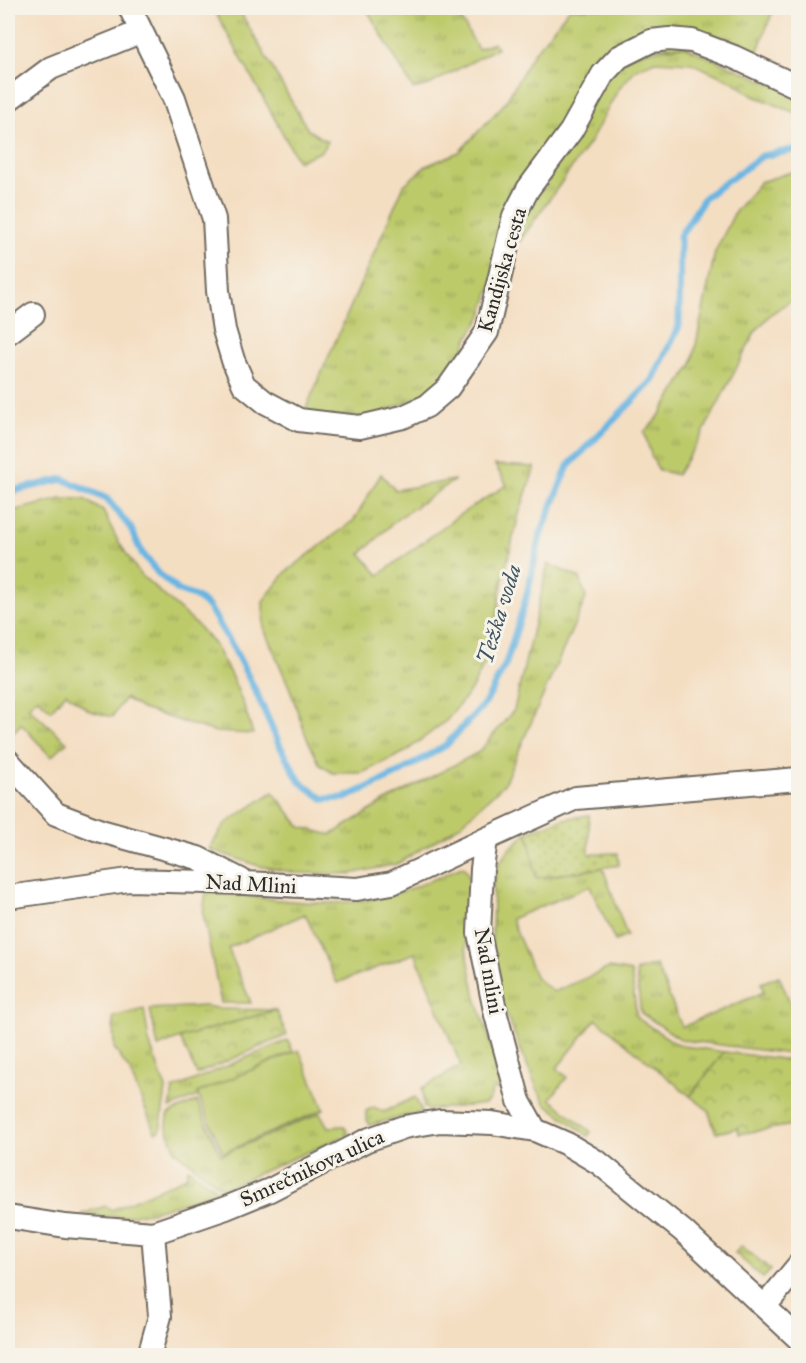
<svg xmlns="http://www.w3.org/2000/svg" width="806" height="1363" viewBox="0 0 806 1363" font-family="'IM FELL Great Primer',serif">
<defs>
<pattern id="grass-tufts" width="24" height="20" patternUnits="userSpaceOnUse" patternTransform="scale(1.5)"><rect width="24" height="20" fill="#bdca6b"/><path d="M3 7l-1-3M5 7V3M7 7l1-3M15 17l-1-3M17 17v-4M19 17l1-3" fill="none" stroke="#9aa458"/></pattern>
<pattern id="park-crowns" width="20" height="18" patternUnits="userSpaceOnUse" patternTransform="scale(1.5)"><rect width="20" height="18" fill="#bdca6b"/><path d="M2 6a3 3 0 1 1 6 0M12 15a3 3 0 1 1 6 0" fill="none" stroke="#9aa458"/></pattern>
<pattern id="garden-dots" width="8" height="8" patternUnits="userSpaceOnUse" patternTransform="scale(1.5)"><rect width="8" height="8" fill="#bdca6b"/><path d="M2 2h.1M6 6h.1" fill="none" stroke="#9aa458" stroke-width="1.8" stroke-linecap="round"/></pattern>
</defs>
<rect width="100%" height="100%" fill="#f7f3e8"/>
<filter id="ink" filterUnits="userSpaceOnUse"><feTurbulence type="fractalNoise" baseFrequency=".0167" numOctaves="2"/><feDisplacementMap in="SourceGraphic" scale="12" xChannelSelector="R" yChannelSelector="G"/><feConvolveMatrix kernelMatrix="1 2 1 2 8 2 1 2 1" color-interpolation-filters="sRGB"/></filter>
<filter id="wash" filterUnits="userSpaceOnUse"><feTurbulence type="fractalNoise" baseFrequency=".008" numOctaves="4" result="noise"/><feDisplacementMap in="SourceGraphic" scale="24" xChannelSelector="R" yChannelSelector="G"/><feGaussianBlur stdDeviation="1.35" result="paint"/><feColorMatrix in="noise" values="0 0 0 0 0 0 0 0 0 0 0 0 0 0 0 0 0 1.4 0 .05"/><feComposite in="paint" operator="in"/></filter>
<g filter="url(#wash)">
<rect width="100%" height="100%" fill="#f4dec2"/>
<!-- grass -->
<path fill="url(#grass-tufts)" stroke="#747a4b" stroke-width="1.5" d="M222,8H238L308,130L328,142L320,152L298,161L215,11Z
M366,8H455L478,49L494,43L497,48L429,85L413,89Z
M570,8H774L755,58L724,46L624,47L524,185L481,318L467,339L461,361L437,389L372,417L303,415L404,185L426,166L459,152L505,103L533,54Z
M683,46L798,95V114L754,96L734,82L691,63L655,61L636,69L618,90L590,142L519,242L526,204L612,71L635,53Z
M795,171L798,172V296L771,314L755,332L702,435L677,475L659,470L652,458L644,432L657,419L692,364L715,252L735,212L760,182Z
M495,465L535,467L519,514L501,587L493,647L471,690L447,720L405,752L362,773H333L320,765L306,736L290,689L264,629L263,601L286,572L354,520L381,474L395,490L455,480L396,520L361,554L379,575L459,515L507,485Z
M61,499H84L103,511L118,541L139,573L198,626L214,644L233,679L244,706L253,734L216,732L142,709L125,698L112,717L90,711L66,693L51,710L37,698L28,707L67,742L51,757L21,724L14,732L8,725V512Z
M548,564L580,578L586,598L504,784L459,826L397,864L350,874L297,873L259,866L209,849L225,824L273,792L301,827L331,835L384,802L479,752L514,710Z
M528,832L537,878L603,868L627,936L615,941L590,886L511,919L536,978L554,992L609,968L631,972L637,1018L678,1045L724,1052L690,1096L596,1019L557,1068L567,1077L550,1099L591,1132L588,1136L545,1103L535,1084L501,1001L492,958L493,886L498,865L509,849Z
M462,867L465,868L471,882L467,911L466,948L476,998L500,1072L499,1090L493,1088L490,1099L485,1104L428,1110L424,1107L422,1088C436,1081 447,1073 461,1066L415,953L337,983L305,914L228,948L251,1003H221L203,914L206,891C265,898 325,910 384,897C411,891 437,877 462,867Z
M656,965L682,1027L764,992L761,983L779,976L798,1022V1055L682,1040L641,1013L636,971Z
M206,1006L220,1009L276,1010L180,1038L158,1047L150,1009Z
M144,1009L149,1042L166,1089L160,1131L155,1132L129,1070L114,1048L113,1017Z
M288,1040L293,1052L198,1093V1096L170,1108L173,1089Z
M415,1097L422,1112L369,1125L366,1117V1111L374,1107L384,1112Z
M197,1101L221,1155L320,1113L328,1127L344,1126L349,1134L223,1189L176,1151L167,1128L168,1114Z
M188,1168L219,1191L155,1211L122,1217L81,1214L106,1206L112,1210L186,1177Z
M742,1246L771,1270L763,1278L735,1253Z"/>
<!-- park -->
<path fill="url(#park-crowns)" stroke="#747a4b" stroke-width="1.5" d="M276,1010L287,1035L197,1074L180,1038Z
M724,1052L798,1061V1124L739,1134L738,1128L716,1133L708,1110L690,1096Z"/>
<!-- garden -->
<path fill="url(#garden-dots)" stroke="#747a4b" stroke-width="1.5" d="M589,815V854L618,853L619,865L536,878L528,832L564,819Z"/>
<!-- pitch -->
<path fill="#bdca6b" stroke="#747a4b" stroke-width="1.5" d="M299,1050L324,1109L223,1153L197,1093Z"/>
<g fill="none" stroke-linecap="round" stroke-linejoin="round">
<!-- stream -->
<path stroke="#69b5e2" stroke-width="7" d="M8,492L63,479L107,499L130,527L142,553L159,574L179,591L196,597L209,607L234,649L257,694L279,744L300,782L324,799L345,798L397,774L446,745L486,702L506,663L526,599L540,536L568,466L652,381L679,326L680,236L705,197L762,156L798,149"/>
</g>
</g>
<g filter="url(#ink)">
<g fill="none" stroke-linecap="round" stroke-linejoin="round">
<!-- street casing -->
<g stroke="#716a60" stroke-width="26">
<path id="street" d="M130,8L174,98L214,219L218,291L224,330L233,360L244,385L265,402L299,420L332,424L360,427L403,417L427,406L448,388L487,332L514,216L528,189L571,131L603,74L619,57L651,41L669,39L692,41L734,57L798,87
M8,100L51,68L140,32
M8,333L33,314
M8,761L56,814L101,831L198,858L241,880
M8,897L129,880L245,883L357,889L392,883L486,839
M535,1130L519,1101L496,1015L479,933L482,869L486,839L576,798L798,779
M8,1217L65,1226L153,1233L226,1208L270,1190L367,1140L404,1127L440,1121L492,1123L535,1130L567,1144L599,1163L683,1231L798,1338
M765,1306L798,1266
M149,1356L160,1316L153,1233"/>
</g>
<!-- street -->
<use href="#street" stroke="#fff" stroke-width="22"/>
</g>
</g>
<g text-anchor="middle" dominant-baseline="central" stroke-width="6" stroke-linejoin="round" paint-order="stroke">
<!-- street labels -->
<g font-size="21" fill="#2b2b2b" stroke="#f7f3e8">
<text transform="translate(502 270) rotate(-74)">Kandijska cesta</text>
<text transform="translate(251 884) rotate(3)">Nad Mlini</text>
<text transform="translate(489 971) rotate(80)">Nad mlini</text>
<text transform="translate(312 1168) rotate(-25)">Smrečnikova ulica</text>
</g>
<!-- water labels -->
<g font-size="22" font-style="italic" fill="#3e5462" stroke="#f7f3e8">
<text transform="translate(499 614) rotate(-73)">Težka voda</text>
</g>
</g>
<!-- margin -->
<rect width="806" height="1363" fill="none" stroke="#f7f3e8" stroke-width="30"/>
</svg>
